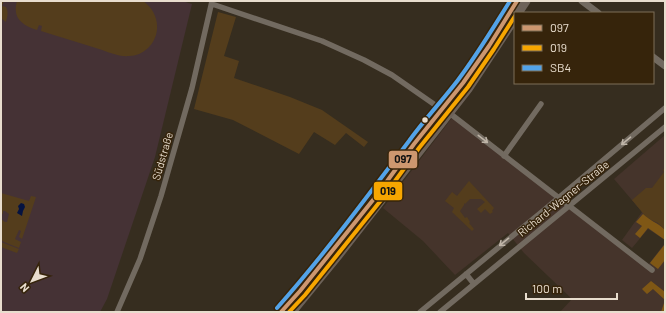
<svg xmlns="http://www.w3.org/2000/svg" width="666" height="313" viewBox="0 0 666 313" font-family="Barlow,sans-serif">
<rect width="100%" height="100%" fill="#362d1f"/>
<!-- industrial -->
<path fill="#453235" d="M1,1H182L192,4L155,157L107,299L100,312H1Z"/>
<!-- education -->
<path fill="#45342b" d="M457,116L648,265L665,243V312H560L572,299L524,253L508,233L455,275L423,241L383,208L451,119Z
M665,135V240L648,229L632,248L622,240L642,212L614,179Z"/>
<!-- green -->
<path fill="#543d1c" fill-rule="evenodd" d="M2,1H4L2,6L6,7C9,13 7,17 6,22L2,19L1,22Z
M17,1H143C152,7 158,18 157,29C156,44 143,56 129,56C119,57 108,52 99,49C80,43 60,37 41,31L42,26L39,25L37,30C22,25 12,18 17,1Z
M218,12L236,17L224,56L239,61L234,78L290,97L322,110L368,142L364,147L346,133L335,145L314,132L299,154L233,120L194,109Z
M665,168V230L658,223L647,218L632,200L646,188H652L664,172L663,170Z
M469,181L494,208L492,211L493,212L490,214L485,209L481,213L477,209L485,202L481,199H470L465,204L464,203V205L460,211L465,218L467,217L470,222L469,223L474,229L472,231L452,212L454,208L445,201L452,192L457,196Z
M1,193L29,201L31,196L36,197L22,239L19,237L21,231L19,230L15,239L21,242L19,248L4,242L1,240ZM3,211H5L9,214L7,222H5L1,219V216L3,213Z
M1,242L19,249L17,253L1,247Z"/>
<!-- forest -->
<path fill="#7f5715" d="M643,214C650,221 657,222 665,230V240L648,228L640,238L635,234L642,226L636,222Z
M665,244V260L658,269L650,263Z
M651,281L665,292V312H661L665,300L653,289L647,294L642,289Z"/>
<!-- water -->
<path fill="#051341" d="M21,203L24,204L25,207L23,211L22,216L17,213L19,209L18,206Z"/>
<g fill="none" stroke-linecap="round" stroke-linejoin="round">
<!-- minor -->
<path stroke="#726a60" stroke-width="5.5" d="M212,4L322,41L364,60L392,75L438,107L452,115L652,270
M504,156L541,104
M466,274L474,284
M117,312L140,259L161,196L192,88L212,1
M420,312L544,210L665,108
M440,312L665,127"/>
<!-- tertiary -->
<path stroke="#726a60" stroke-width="7" d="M582,1L598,13
M653,57L665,66"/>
<!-- primary -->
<path stroke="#6d6259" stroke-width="9" d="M518,13L526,1
M281,312L300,291L377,195L414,144L463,83L489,46L517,1
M292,312L337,257L468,89L515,18"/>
<!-- bus-1 casing -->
<g stroke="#36240b" stroke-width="7">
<path id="bus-1" d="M281,312L300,291L377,195L414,144L463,83L489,46L517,1"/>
</g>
<!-- bus-2 casing -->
<g stroke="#36240b" stroke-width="7">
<path id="bus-2" d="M289,312L305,295L382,199L419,148L468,87L494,49L515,16"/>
</g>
<!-- bus-3 casing -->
<g stroke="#36240b" stroke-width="7">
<path id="bus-3" d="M277,308C324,255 366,198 409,141C424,120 442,101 458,80C477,55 493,28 510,1"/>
</g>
<!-- bus-1 -->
<use href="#bus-1" stroke="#cd976f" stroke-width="4"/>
<!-- bus-2 -->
<use href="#bus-2" stroke="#f7a600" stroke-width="4"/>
<!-- bus-3 -->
<use href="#bus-3" stroke="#53a3e8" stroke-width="4"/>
</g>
<!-- one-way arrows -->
<defs><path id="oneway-shaft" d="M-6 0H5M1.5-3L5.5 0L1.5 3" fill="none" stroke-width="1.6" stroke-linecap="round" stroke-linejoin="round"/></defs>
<g stroke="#bfb5a8">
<use href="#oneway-shaft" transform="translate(483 139) rotate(38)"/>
<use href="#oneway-shaft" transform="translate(626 141) rotate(140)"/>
<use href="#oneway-shaft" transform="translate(504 242) rotate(141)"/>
</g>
<!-- markers -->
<circle fill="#e8ddce" stroke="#36240b" stroke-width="1.5" cx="425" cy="120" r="3.5"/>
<g text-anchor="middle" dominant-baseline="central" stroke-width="3" stroke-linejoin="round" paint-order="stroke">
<!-- street labels -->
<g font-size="11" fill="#e8ddce" stroke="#36240b">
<text transform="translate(162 156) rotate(-74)">Südstraße</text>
<text transform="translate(563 198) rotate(-39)">Richard-Wagner-Straße</text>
</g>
</g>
<g stroke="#36240b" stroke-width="1.5">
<rect x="388" y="150" width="30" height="19" rx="4" fill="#cd976f"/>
<rect x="373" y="181" width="30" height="20" rx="4" fill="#f7a600"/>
</g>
<g font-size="11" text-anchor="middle" font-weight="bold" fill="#111">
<text x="403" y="163">097</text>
<text x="388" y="195">019</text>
</g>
<!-- border -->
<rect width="666" height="313" fill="none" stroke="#e8ddce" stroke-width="4"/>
<!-- legend -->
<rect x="514" y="12" width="140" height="72" fill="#36240b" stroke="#7d6e59"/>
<rect x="522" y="25" width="20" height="6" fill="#cd976f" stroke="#7d6e59"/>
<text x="550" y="32" font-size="12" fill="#e8ddce">097</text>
<rect x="522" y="45" width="20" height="6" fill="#f7a600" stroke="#7d6e59"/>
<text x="550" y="52" font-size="12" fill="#e8ddce">019</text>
<rect x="522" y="65" width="20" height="6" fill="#53a3e8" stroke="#7d6e59"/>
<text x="550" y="72" font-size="12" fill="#e8ddce">SB4</text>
<!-- north arrow -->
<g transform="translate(32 281) rotate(228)" stroke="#36240b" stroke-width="3" paint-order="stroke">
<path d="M0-3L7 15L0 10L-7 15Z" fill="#e8ddce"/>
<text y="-6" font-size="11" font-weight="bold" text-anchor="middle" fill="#e8ddce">N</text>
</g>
<!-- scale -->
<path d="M526 293v6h91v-6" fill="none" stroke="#e8ddce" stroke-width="2"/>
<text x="532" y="293" font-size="12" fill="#e8ddce" stroke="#36240b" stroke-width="3" paint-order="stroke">100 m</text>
</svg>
